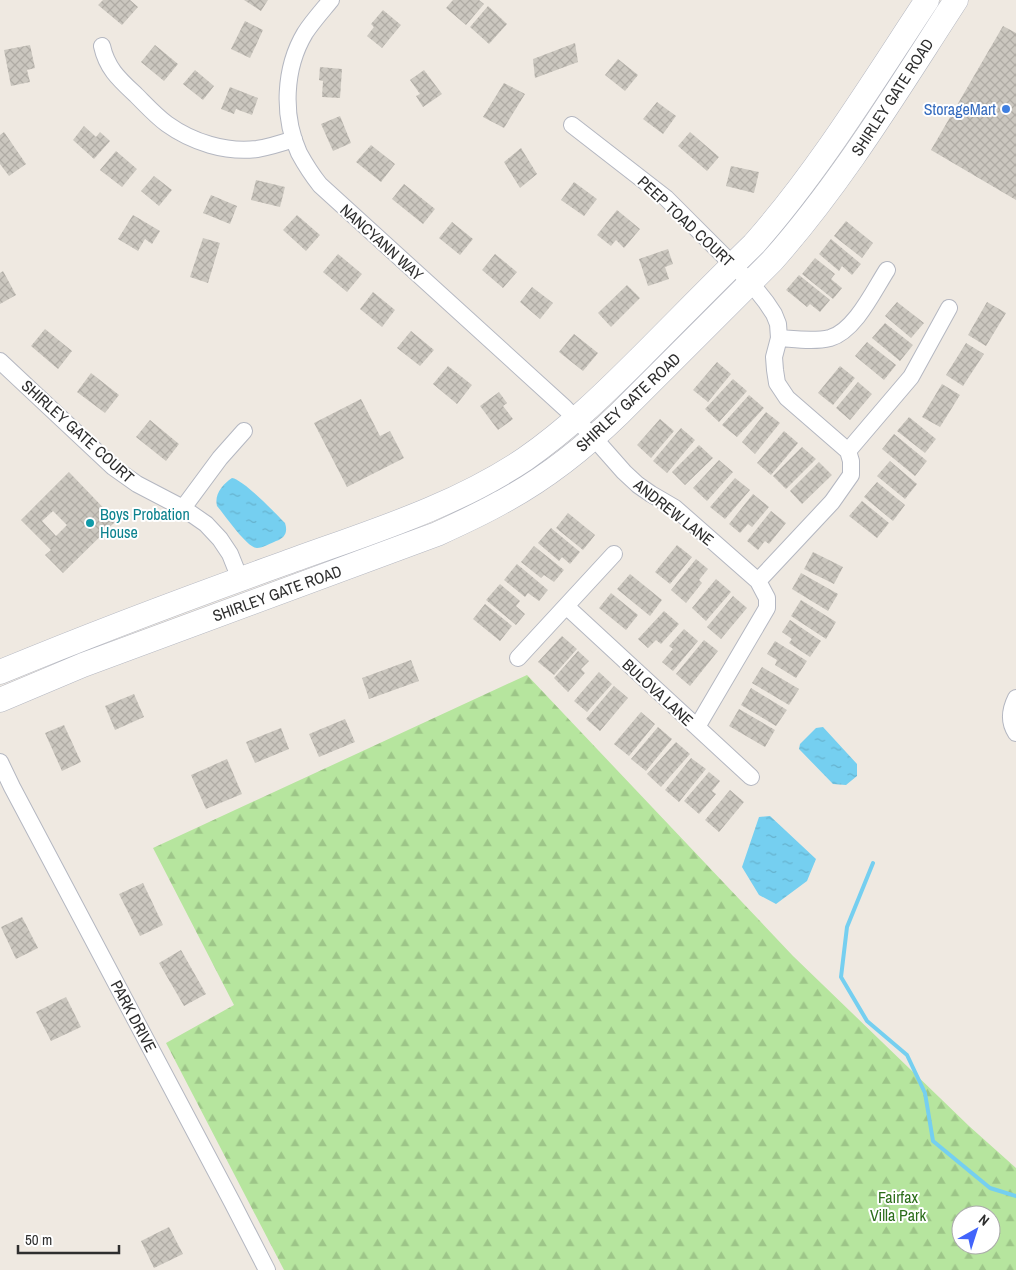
<svg xmlns="http://www.w3.org/2000/svg" width="1016" height="1270" viewBox="0 0 1016 1270" font-family="'Archivo Narrow',sans-serif">
<defs>
<pattern id="forest-firs" width="22" height="20" patternUnits="userSpaceOnUse" patternTransform="scale(1.25)"><rect width="22" height="20" fill="#b6e59e"/><path d="M5 1l3.5 6h-7zM16 11l3.5 6h-7z" fill="#9dc588"/></pattern>
<pattern id="water-ripples" width="26" height="14" patternUnits="userSpaceOnUse" patternTransform="scale(1.25)"><rect width="26" height="14" fill="#75cff0"/><path d="M2 4q2-2 4 0t4 0M15 11q2-2 4 0t4 0" fill="none" stroke="#66b2ce"/></pattern>
<pattern id="building-cross-hatch" width="8" height="8" patternUnits="userSpaceOnUse" patternTransform="scale(1.25)"><rect width="8" height="8" fill="#cbc7bf"/><path d="M0 0l8 8M0 8l8-8" fill="none" stroke="#afaba4"/></pattern>
</defs>
<rect width="100%" height="100%" fill="#efe9e1"/>
<!-- forest -->
<path fill="url(#forest-firs)" fill-rule="evenodd" d="M527,675L793,956L969,1126L1016,1168V1270H284L166,1043L234,1005L153,848ZM961,1215H991V1245H961Z"/>
<!-- water -->
<path fill="url(#water-ripples)" d="M232,478C244,480 275,513 285,523C288,532 285,538 276,541C271,543 263,548 257,548C247,548 224,514 217,506C214,494 223,484 232,478Z
M823,727L857,764V776L846,785L833,784L799,749L800,744L816,728Z
M770,816L816,859L807,881L776,904L759,895L742,867L759,817Z"/>
<g fill="none" stroke-linecap="round" stroke-linejoin="round">
<!-- stream -->
<path stroke="#75cff0" stroke-width="4" d="M873,863L847,927L841,977L867,1021L907,1055L925,1093L933,1141L990,1188L1016,1196"/>
</g>
<!-- building -->
<path fill="url(#building-cross-hatch)" fill-rule="evenodd" d="M103,0H130L138,7L122,25L98,5Z
M244,0H268L261,11Z
M453,0H479L484,4L466,25L446,8Z
M488,6L507,24L489,44L470,27Z
M383,10L401,25L382,48L367,36L374,27L371,24Z
M245,21L263,30L250,58L231,49Z
M1003,26L1016,33V200L931,150Z
M575,43L578,62L535,78L533,59Z
M30,45L35,68L27,70L30,82L11,86L4,50Z
M155,45L178,64L164,81L141,62Z
M618,59L638,75L625,91L605,75Z
M320,67L342,69L340,98L322,97L323,81L319,80Z
M195,70L214,86L203,100L183,84Z
M424,70L442,94L423,107L416,96L420,94L410,80Z
M504,83L525,94L504,128L483,117Z
M230,87L258,98L252,115L236,109L234,114L221,109Z
M657,102L676,116L663,134L643,119Z
M340,116L351,143L333,151L321,124Z
M84,126L96,137L100,132L110,141L94,159L73,140Z
M4,132L26,164L9,176L0,164V135Z
M690,132L719,157L707,171L678,146Z
M371,145L395,164L381,182L356,162Z
M521,148L537,174L520,188L504,162Z
M116,151L137,169L122,187L100,170Z
M731,166L759,172L754,193L726,186Z
M154,176L172,190L159,206L141,191Z
M256,180L285,187L280,207L251,200Z
M574,182L597,199L584,216L561,200Z
M404,184L435,209L423,224L392,199Z
M211,195L237,206L230,224L203,213Z
M617,210L640,229L624,248L616,240L611,246L597,235Z
M133,215L160,231L152,244L145,239L138,251L118,239Z
M297,215L320,235L306,251L283,230Z
M846,221L873,243L862,258L834,236Z
M452,222L473,239L460,255L439,238Z
M203,238L220,243L208,283L190,277Z
M831,239L861,264L852,275L842,266L839,271L819,254Z
M668,249L673,264L665,267L669,279L648,286L639,259Z
M338,254L362,274L347,292L323,272Z
M495,254L517,272L503,288L482,270Z
M815,258L835,274L831,279L842,288L833,299L802,274Z
M3,271L16,295L0,304V273Z
M799,275L830,300L820,312L810,304L807,307L786,290Z
M627,285L640,298L611,327L598,313Z
M532,287L553,303L540,319L520,302Z
M373,292L395,310L382,327L360,309Z
M897,302L924,323L911,338L885,316Z
M987,302L1006,313L986,346L968,335Z
M885,323L913,345L900,361L872,338Z
M45,329L72,351L58,369L31,346Z
M411,331L434,350L420,366L397,348Z
M574,334L598,353L583,371L559,352Z
M867,342L896,365L884,380L855,356Z
M966,343L984,354L963,386L946,375Z
M717,362L731,374L708,402L693,390Z
M448,366L472,385L457,404L433,384Z
M840,366L855,378L833,405L818,393Z
M91,373L119,395L105,413L77,392Z
M733,379L747,391L719,422L705,409Z
M858,382L872,394L850,420L836,408Z
M942,384L960,395L940,427L922,417Z
M499,392L507,403L503,406L513,419L498,430L480,406Z
M749,395L764,408L737,437L722,425Z
M361,399L380,436L390,431L404,458L347,487L314,423Z
M766,412L780,423L755,454L742,442Z
M909,417L936,439L925,453L897,431Z
M660,419L674,431L651,458L637,445Z
M150,420L179,444L166,461L136,437Z
M681,428L695,440L667,473L653,461Z
M784,431L798,443L771,475L757,463Z
M894,434L927,461L915,476L882,449Z
M699,445L713,458L685,485L672,472Z
M802,447L816,459L786,489L773,476Z
M719,460L733,472L707,501L693,488Z
M890,461L917,484L905,499L877,476Z
M819,462L832,475L802,504L790,491Z
M69,472L116,521L63,573L45,555L51,550L21,520ZM53,511L67,525L56,536L42,521Z
M735,478L750,490L725,519L710,507Z
M877,482L905,505L893,521L864,497Z
M753,494L769,507L752,527L748,524L740,533L729,524Z
M862,501L889,523L877,538L849,516Z
M771,511L786,523L769,544L765,541L758,550L747,541Z
M568,513L595,535L583,550L556,528Z
M551,528L580,552L570,564L562,557L559,561L538,543Z
M677,545L692,557L670,584L655,572Z
M534,546L564,570L554,582L544,575L541,578L521,562Z
M813,552L843,567L834,584L804,569Z
M696,559L708,569L699,580L702,583L686,603L671,590Z
M517,564L548,590L539,601L528,593L525,597L504,580Z
M801,573L838,594L828,611L792,589Z
M630,574L662,600L650,616L617,589Z
M716,579L731,592L706,621L692,608Z
M500,584L520,601L516,606L525,614L516,625L486,600Z
M611,593L638,615L626,630L599,608Z
M733,596L747,608L721,639L707,627Z
M801,600L836,622L826,639L791,616Z
M485,604L512,626L500,641L473,619Z
M664,611L679,624L661,644L656,640L648,648L638,639Z
M790,620L821,641L810,657L789,643L792,639L782,632Z
M684,629L698,641L673,671L662,662L673,649L669,646Z
M562,636L577,649L554,675L538,662Z
M704,640L718,651L690,686L676,674Z
M775,641L807,661L796,678L775,665L777,660L767,654Z
M578,651L589,661L581,669L585,673L568,692L554,678Z
M411,660L419,681L369,699L362,678Z
M762,667L799,689L789,705L752,683Z
M599,672L612,684L587,712L574,701Z
M614,686L628,698L600,731L586,719Z
M751,688L787,710L776,726L741,705Z
M134,694L144,717L115,730L105,706Z
M739,709L775,730L765,747L729,726Z
M641,712L655,724L629,756L614,744Z
M345,719L355,742L319,757L309,734Z
M64,725L81,762L62,771L45,733Z
M658,727L672,739L646,771L631,759Z
M281,728L289,749L255,763L246,742Z
M676,742L690,754L661,787L647,774Z
M691,758L706,769L679,802L665,790Z
M227,759L242,794L206,809L191,775Z
M709,772L720,781L712,791L716,794L699,814L684,801Z
M730,790L744,802L719,832L705,820Z
M143,883L163,925L140,936L119,894Z
M22,917L38,948L16,959L1,927Z
M181,950L206,994L184,1006L159,963Z
M66,997L81,1027L51,1041L36,1012Z
M169,1227L183,1254L154,1268L141,1241Z"/>
<g fill="none" stroke-linecap="round" stroke-linejoin="round">
<!-- street casing -->
<g stroke="#b4b7c1" stroke-width="18">
<path id="street" d="M331,0C322,11 312,22 305,33C284,68 282,116 299,153C305,164 312,175 320,185L565,408L594,438L624,472L638,485L651,494L675,508L758,581L767,598V608L697,727
M102,46C107,69 120,80 136,95C146,105 156,116 167,124C192,142 226,153 257,149C270,147 282,143 294,139
M572,125L666,198L751,283L766,302L774,314L778,324L779,338L774,357L775,370L777,383L787,398L848,451L851,461V475L832,502L758,581
M779,338C795,339 814,342 830,338C855,331 874,290 887,270
M0,361L113,467L137,484L183,508L206,524L220,539L230,554L240,579
M848,451L911,377L949,308
M183,508L220,458L244,431
M566,606L751,777
M518,658L614,554
M1016,698C1010,710 1008,721 1016,733
M0,762L12,787L232,1202L267,1270"/>
</g>
<!-- secondary casing -->
<g stroke="#b4b7c1" stroke-width="25">
<path id="secondary" d="M0,672C94,633 190,597 285,563C367,533 452,508 525,459C568,429 604,394 641,357C679,319 716,281 754,244C820,169 872,83 927,0
M0,700L83,665L437,534C459,524 481,514 502,502C545,479 584,448 619,414L772,261C843,181 898,89 956,0"/>
</g>
<!-- street -->
<use href="#street" stroke="#fff" stroke-width="16"/>
<!-- secondary -->
<use href="#secondary" stroke="#fff" stroke-width="24"/>
</g>
<!-- markers -->
<circle fill="#3f7fe0" stroke="#fff" stroke-width="2" cx="1006" cy="109" r="5"/>
<circle fill="#0f9aa8" stroke="#fff" stroke-width="2" cx="90" cy="523" r="5"/>
<g text-anchor="middle" dominant-baseline="central" stroke-width="4" stroke-linejoin="round" paint-order="stroke">
<!-- street labels -->
<g font-size="16" fill="#2e2e2e" stroke="#fff">
<text transform="translate(892 97) rotate(-57)">SHIRLEY GATE ROAD</text>
<text transform="translate(686 221) rotate(43)">PEEP TOAD COURT</text>
<text transform="translate(382 242) rotate(42)">NANCYANN WAY</text>
<text transform="translate(628 402) rotate(-43)">SHIRLEY GATE ROAD</text>
<text transform="translate(78 431) rotate(42)">SHIRLEY GATE COURT</text>
<text transform="translate(674 512) rotate(38)">ANDREW LANE</text>
<text transform="translate(277 593) rotate(-20)">SHIRLEY GATE ROAD</text>
<text transform="translate(658 692) rotate(43)">BULOVA LANE</text>
<text transform="translate(134 1016) rotate(62)">PARK DRIVE</text>
</g>
<!-- shop labels -->
<g font-size="16" fill="#366cbe" stroke="#fff" text-anchor="end">
<text x="996" y="109">StorageMart</text>
</g>
<!-- culture labels -->
<g font-size="16" fill="#0d838f" stroke="#fff" text-anchor="start">
<text x="100" y="514">Boys Probation<tspan x="100" dy="18">House</tspan></text>
</g>
<!-- park labels -->
<g font-size="16" fill="#2c6e1b" stroke="#fff">
<text x="898" y="1197">Fairfax<tspan x="898" dy="18">Villa Park</tspan></text>
</g>
</g>
<!-- north arrow -->
<g transform="translate(976 1230) rotate(39)"><circle r="24" fill="#ffffff" stroke="#ababab"/>
<path d="M0-4L9 19L0 12L-9 19Z" fill="#4264fb"/>
<text y="-8" font-size="14" font-weight="bold" text-anchor="middle" fill="#2e2e2e">N</text>
</g>
<!-- scale -->
<path d="M18 1245v8h101v-8" fill="none" stroke="#2e2e2e" stroke-width="2.5"/>
<text x="25" y="1245" font-size="15" fill="#2e2e2e" stroke="#ffffff" stroke-width="4" paint-order="stroke">50 m</text>
</svg>
